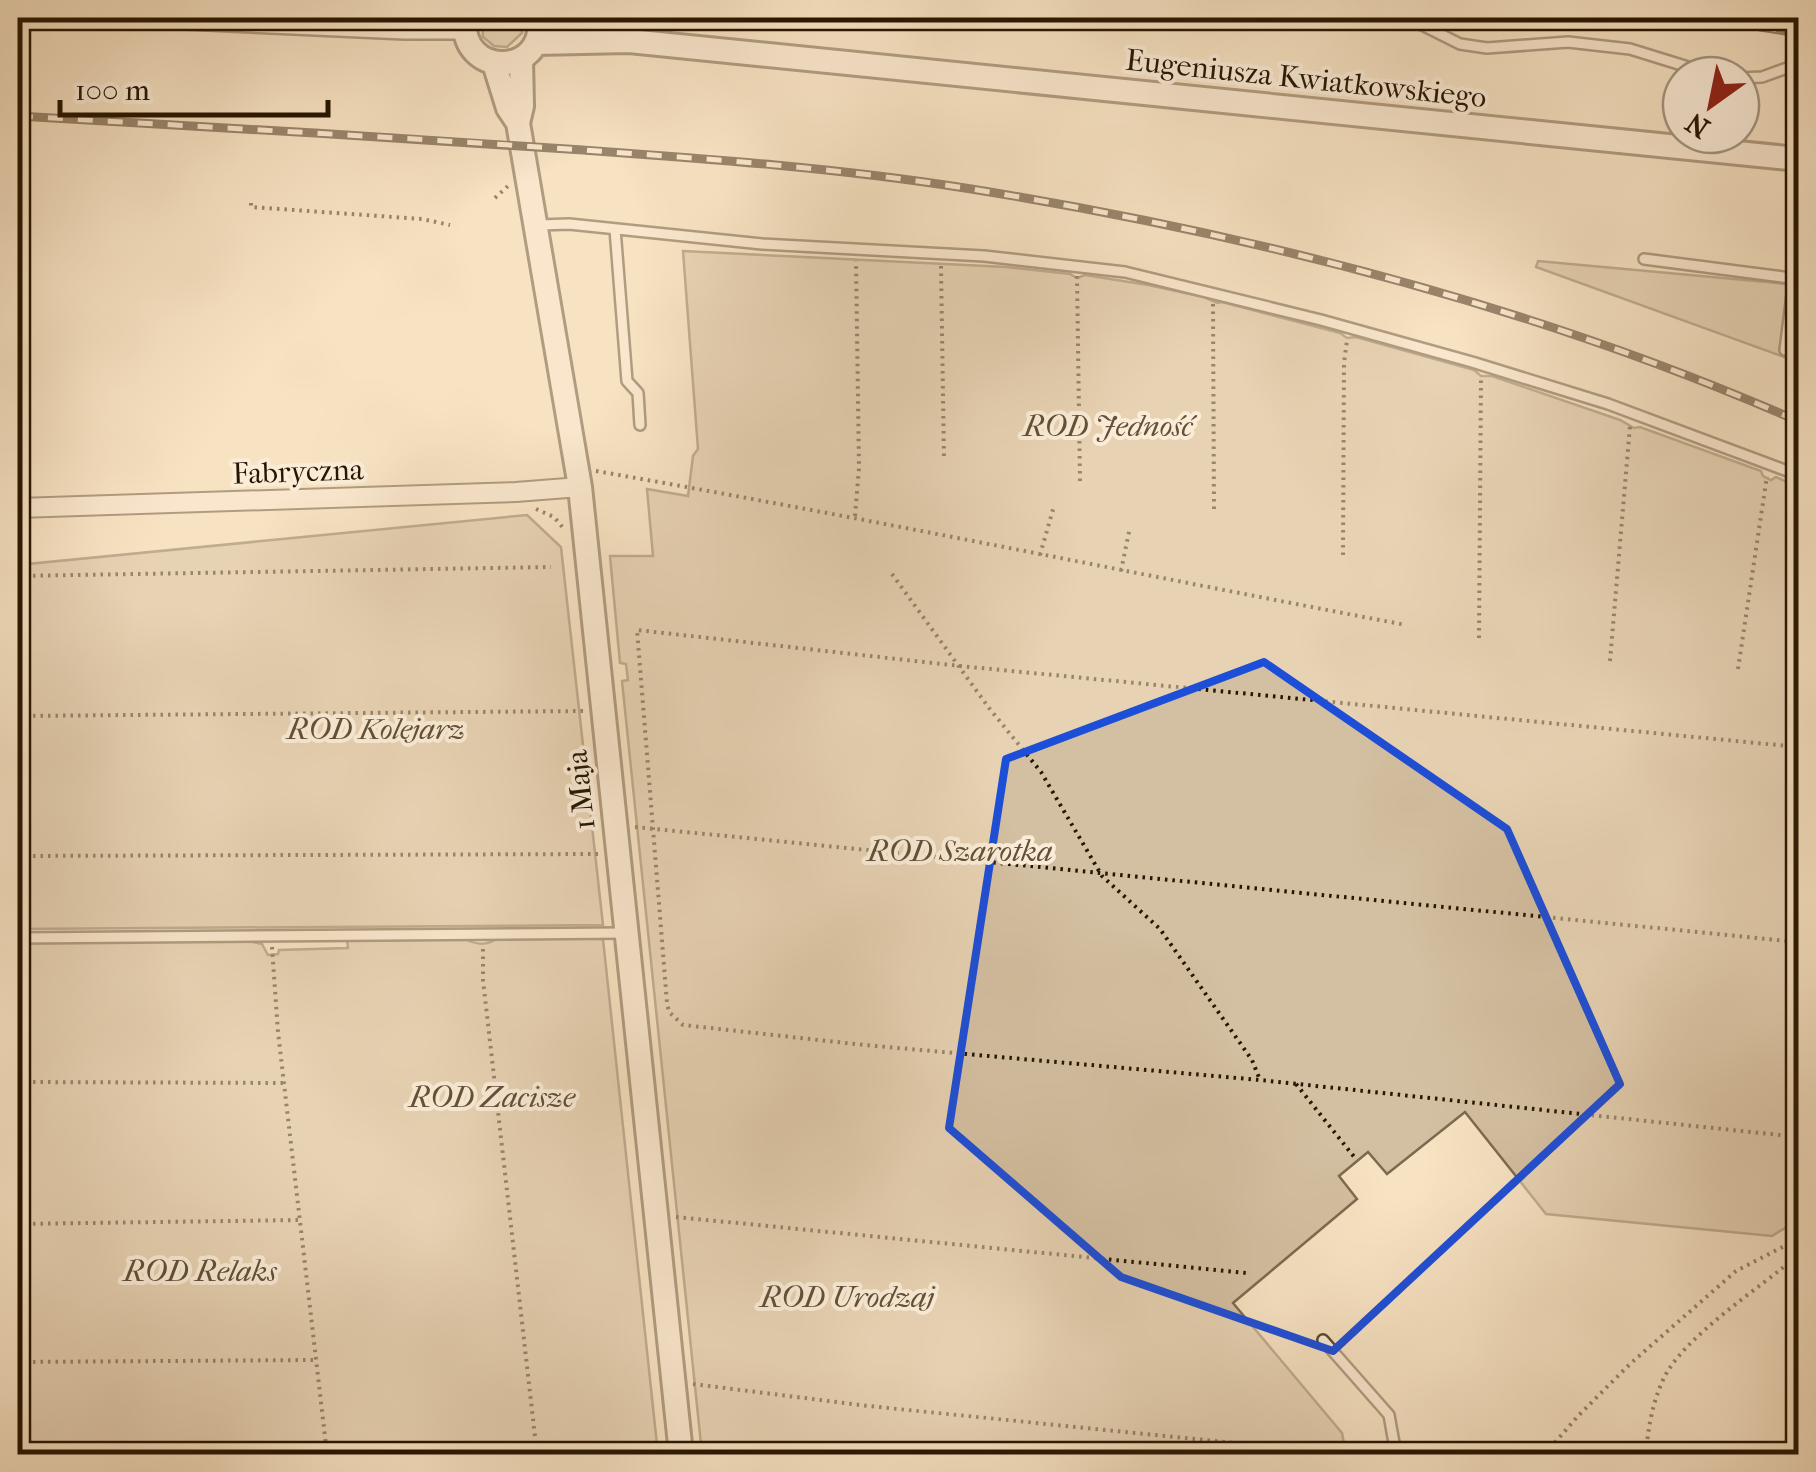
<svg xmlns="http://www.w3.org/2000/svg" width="1816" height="1472" viewBox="0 0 1816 1472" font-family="'IM FELL French Canon',serif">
<rect width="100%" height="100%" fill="#f7e2c2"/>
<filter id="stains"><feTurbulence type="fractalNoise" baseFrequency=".002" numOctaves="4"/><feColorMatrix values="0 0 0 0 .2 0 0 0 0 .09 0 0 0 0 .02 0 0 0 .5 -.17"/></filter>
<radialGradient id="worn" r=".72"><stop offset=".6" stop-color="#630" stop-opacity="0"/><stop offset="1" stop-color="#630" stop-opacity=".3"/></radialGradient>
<!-- green -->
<path fill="#d3bfa1" stroke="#7c6a50" stroke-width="2.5" d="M482,18H521L522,33L507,47L494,46L483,37Z
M683,251L1006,267L1070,274L1077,278L1085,275L1148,285L1204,297L1217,303L1222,302L1340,333L1347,338L1356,337L1474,370L1481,376H1492L1620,420L1634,428L1640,427L1761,471L1763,476L1771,480L1776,477L1798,487V1220L1772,1236L1546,1214L1465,1112L1387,1174L1368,1152L1339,1176L1357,1199L1233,1303L1342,1433L1346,1454H702L622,681L628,680L626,664L620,663L610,556H653L647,489L688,496L693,456L698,449Z
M1538,261L1798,285V362L1536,267Z
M527,515L561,547L603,925L18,929V565Z
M500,937L603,939L658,1454H18V943L249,941L262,944L268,955L278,954L279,950L348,948L347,939H465C479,946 488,945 500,937Z"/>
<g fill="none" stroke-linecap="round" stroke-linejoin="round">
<!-- service casing -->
<g stroke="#5a4830" stroke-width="14">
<path id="service" d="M54,18L404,34H466
M1408,18L1460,44L1487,48L1568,42L1630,49L1714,75
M1741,78L1762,77L1798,64
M539,225L569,224L762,244L984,256L1125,272L1321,320L1472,362L1608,404L1798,475
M615,229L627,381L638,393L640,425
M1644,259L1798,279
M1785,350L1794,279
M18,938L623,933
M1323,1340L1389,1415L1396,1454"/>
</g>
<!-- minor casing -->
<g stroke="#5a4830" stroke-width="22">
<path id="minor" d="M18,508L516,492L580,487"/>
</g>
<!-- tertiary casing -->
<g stroke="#5a4830" stroke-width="28">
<path id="tertiary" d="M465,18C459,79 547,77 539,18
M541,18L601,34
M536,43L629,41L1798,159
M521,59L522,106L518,123L580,487L681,1454
M494,63L508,108L518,123"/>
</g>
<!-- path -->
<path stroke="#261500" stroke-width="4" stroke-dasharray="2.5 5" stroke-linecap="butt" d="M495,198L509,185
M251,203V207L422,219L450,225
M941,266L944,461
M1077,276L1080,482
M1213,304L1214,509
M596,471C867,518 1136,574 1406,625
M536,509L554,517L564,529
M855,516L859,468L856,261
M1040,555L1054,506
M1343,555L1344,363L1347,340
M1121,571L1130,527
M892,574L989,708L1041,772L1102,876L1160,929L1252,1060L1260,1080
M18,576L551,567
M1479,638L1481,377
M1610,661L1630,426
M1738,669L1767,476
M18,716L584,711
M1798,747L960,666L637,630L667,1003L669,1012L683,1025L864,1045L1260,1080L1798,1137
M635,827L1798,942
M18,856L598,854
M272,947L278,1032L327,1454
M483,949V980L537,1454
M18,1082L284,1083
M1296,1084L1355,1158
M676,1217L1247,1273
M18,1224L300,1220
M18,1362L316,1360
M693,1384L868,1406L1335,1453
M1545,1454L1578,1416L1630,1364L1736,1271L1798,1239
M1646,1454C1648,1429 1652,1404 1663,1380C1682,1337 1762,1287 1798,1255"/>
<!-- service -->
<use href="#service" stroke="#faecd7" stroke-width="9"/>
<!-- minor -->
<use href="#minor" stroke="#faecd7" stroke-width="18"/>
<!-- tertiary -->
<use href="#tertiary" stroke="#faecd7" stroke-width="22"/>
<!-- rail casing -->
<g stroke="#261500" stroke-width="9">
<path id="rail" d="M1733,18L1760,27L1798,33
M18,116C206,127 395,137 583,150C710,159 838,168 965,188C1248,233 1535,306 1798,421"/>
</g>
<!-- rail -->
<use href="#rail" stroke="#faecd7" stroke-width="5" stroke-dasharray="15" stroke-linecap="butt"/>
</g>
<!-- marked area -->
<path d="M0 0H1816V1472H0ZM1264,662L1507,829L1620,1084L1333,1351L1121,1277L949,1128L1006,759Z" fill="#f7e2c2" fill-opacity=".55" fill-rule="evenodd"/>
<path fill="none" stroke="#1d4ed8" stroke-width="8" stroke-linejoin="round" d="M1264,662L1507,829L1620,1084L1333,1351L1121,1277L949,1128L1006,759Z"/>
<g text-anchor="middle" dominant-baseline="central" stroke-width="8" stroke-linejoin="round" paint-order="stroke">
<!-- street labels -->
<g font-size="30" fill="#261500" stroke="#faecd7">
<text transform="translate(1306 79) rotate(6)">Eugeniusza Kwiatkowskiego</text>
<text transform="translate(298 472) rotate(-2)">Fabryczna</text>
<text transform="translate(581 790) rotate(-96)">1 Maja</text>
</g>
<!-- park labels -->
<g font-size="30" font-style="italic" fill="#635038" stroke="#faecd7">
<text x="1108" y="426">ROD Jedność</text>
<text x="376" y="729">ROD Kolejarz</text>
<text x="960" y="851">ROD Szarotka</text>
<text x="492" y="1097">ROD Zacisze</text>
<text x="200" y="1271">ROD Relaks</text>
<text x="847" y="1297">ROD Urodzaj</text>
</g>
</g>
<!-- margin -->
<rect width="1816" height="1472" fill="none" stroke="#f7e2c2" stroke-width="60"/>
<rect x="20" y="20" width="1776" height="1432" fill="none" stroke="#261500" stroke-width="5"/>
<rect x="30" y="30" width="1756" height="1412" fill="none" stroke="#261500" stroke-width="2.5"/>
<!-- north arrow -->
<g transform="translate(1711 105) rotate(213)"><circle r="48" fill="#faecd7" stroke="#a59681" stroke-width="2.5"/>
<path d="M0-8L18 38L0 25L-18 38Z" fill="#8f2418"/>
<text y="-15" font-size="28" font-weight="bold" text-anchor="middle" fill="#261500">N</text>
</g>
<!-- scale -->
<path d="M60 100v15h268v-15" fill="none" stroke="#261500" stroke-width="5"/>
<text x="75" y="100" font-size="30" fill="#261500" stroke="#faecd7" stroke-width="8" paint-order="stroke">100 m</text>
<rect width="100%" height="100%" filter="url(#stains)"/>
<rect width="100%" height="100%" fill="url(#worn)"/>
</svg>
